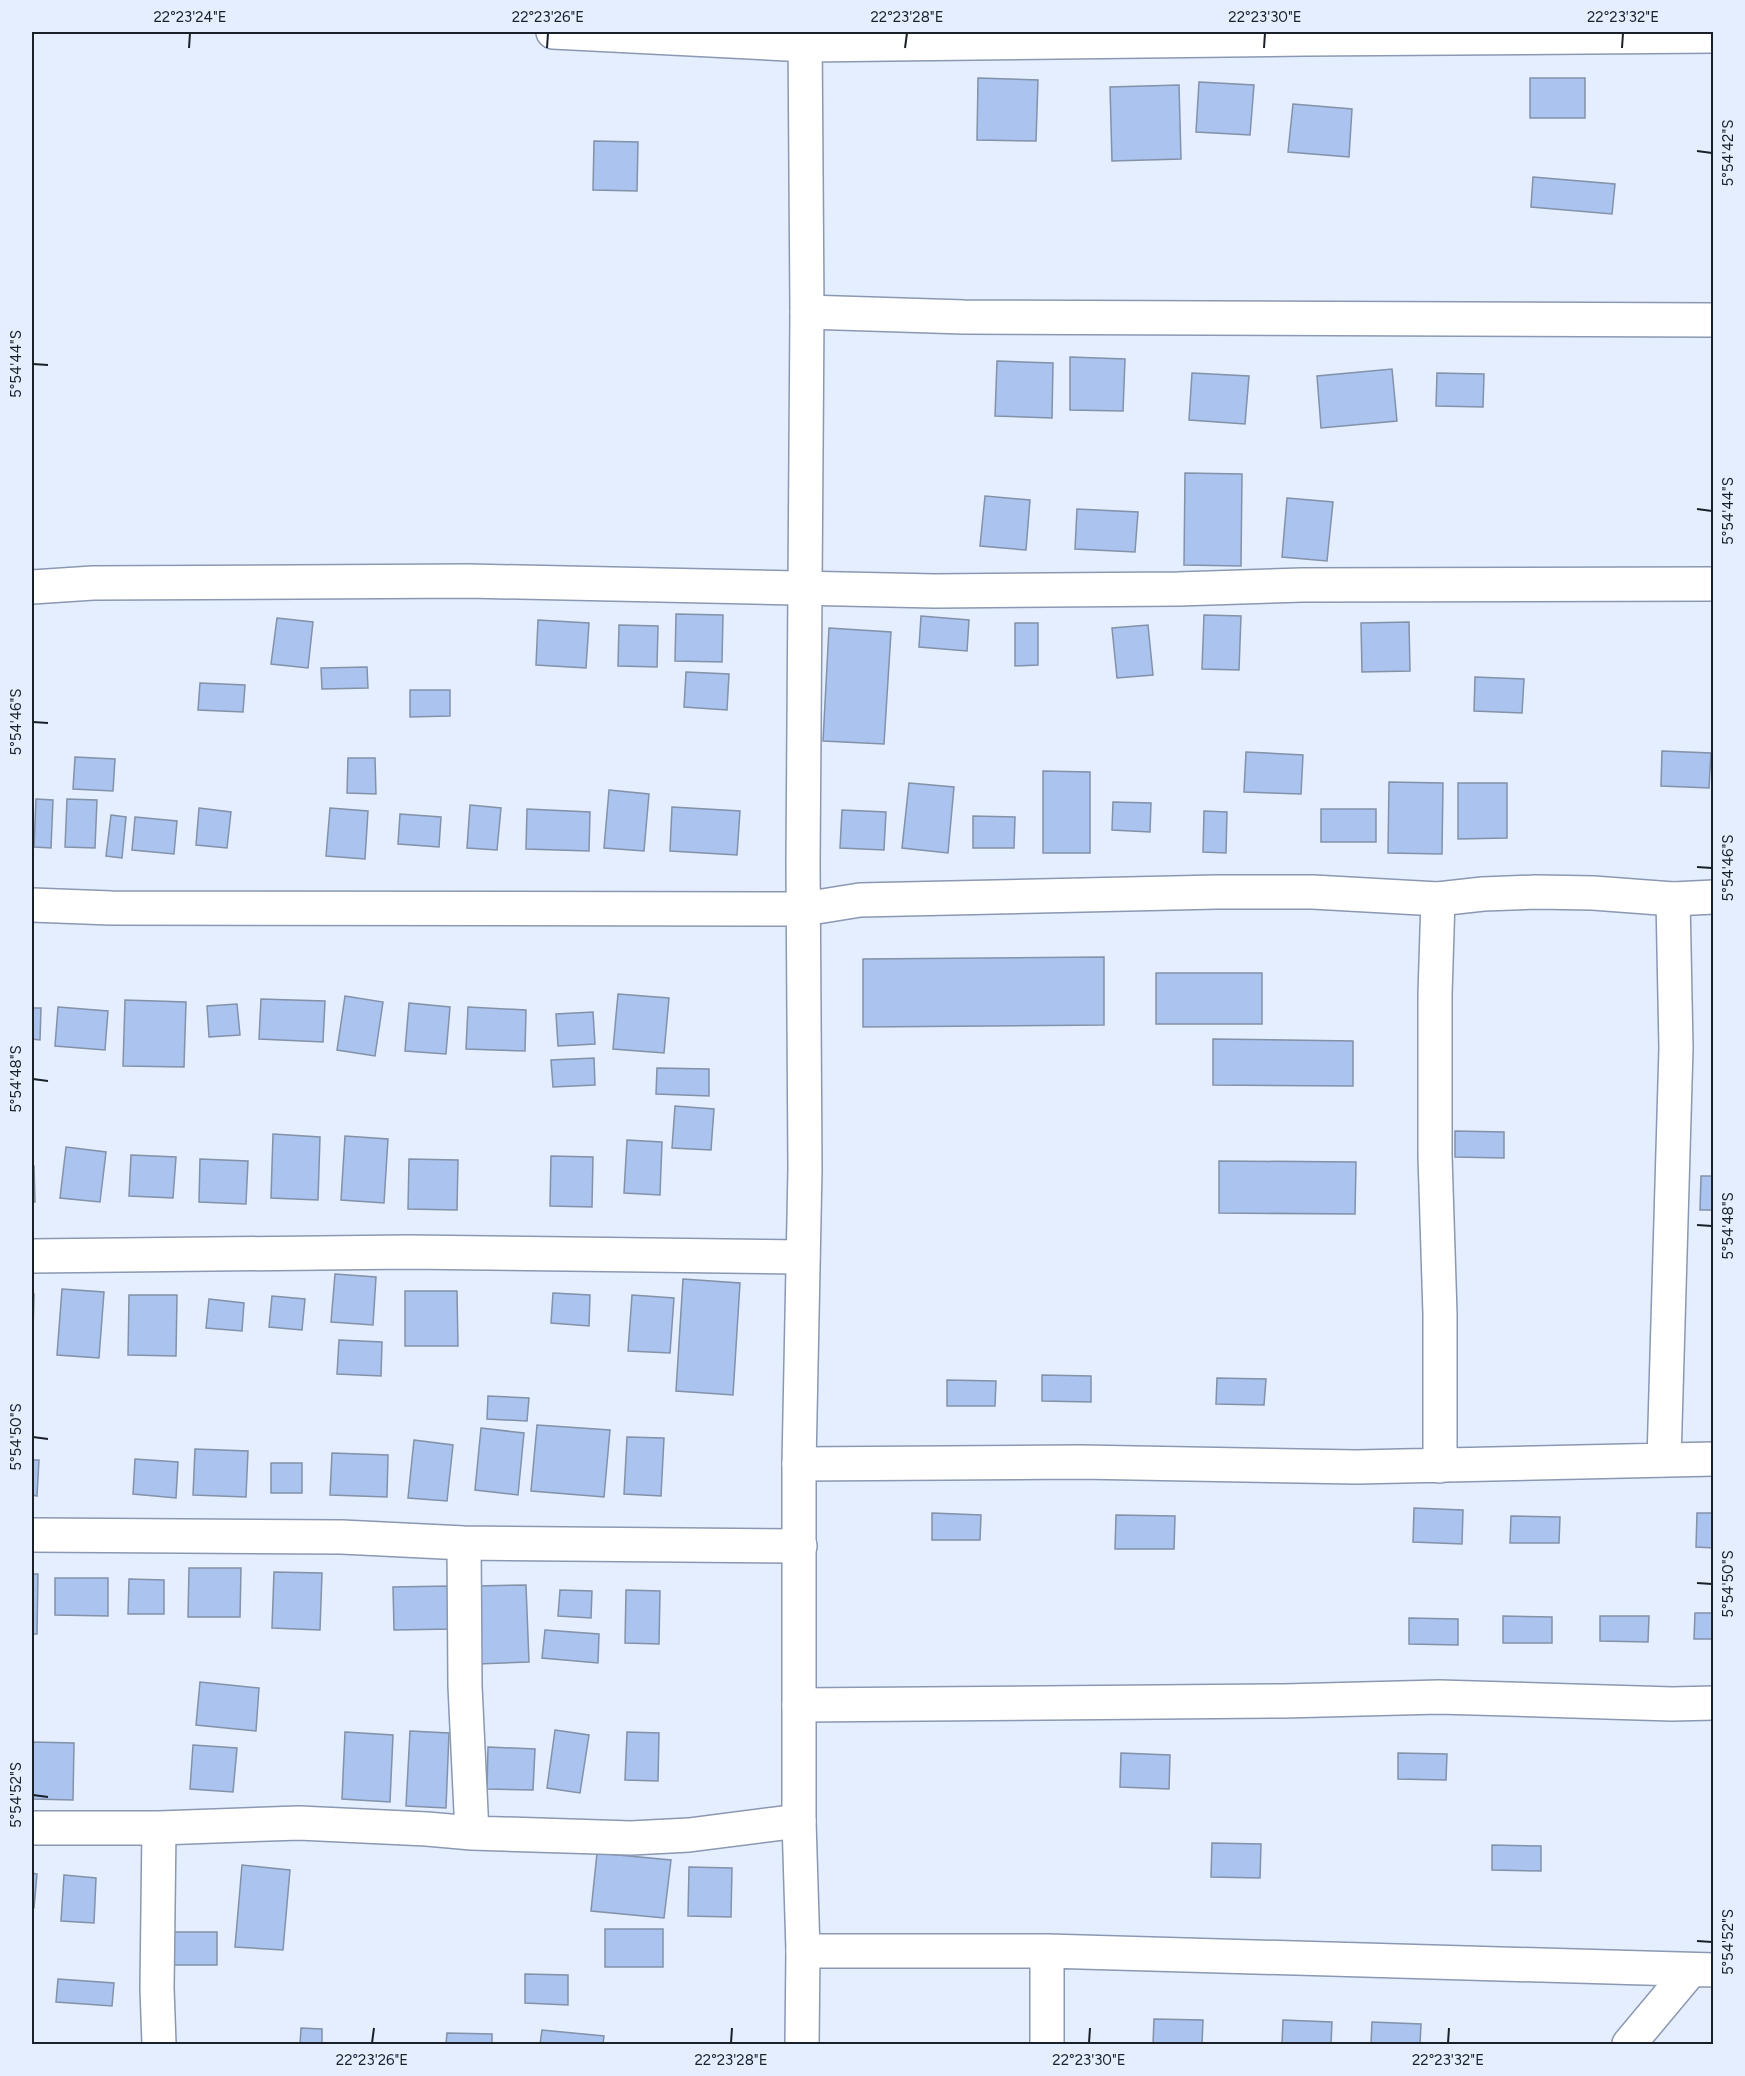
<svg xmlns="http://www.w3.org/2000/svg" width="1745" height="2076" viewBox="0 0 1745 2076" font-family="Figtree,sans-serif">
<rect width="100%" height="100%" fill="#e4eefe"/>
<!-- building -->
<path fill="#aac3ef" stroke="#8391a9" stroke-width="1.5" d="M978,78L1038,80L1036,141L977,140Z
M1530,78H1585V118H1530Z
M1199,82L1254,85L1250,135L1196,132Z
M1179,85L1181,159L1112,161L1110,87Z
M1293,104L1352,109L1349,157L1288,152Z
M594,141L638,142L637,191L593,190Z
M1533,177L1615,184L1612,214L1531,207Z
M1070,357L1125,359L1123,411L1070,410Z
M997,361L1053,363L1052,418L995,416Z
M1392,369L1397,421L1321,428L1317,376Z
M1192,373L1249,376L1245,424L1189,420Z
M1437,373L1484,374L1483,407L1436,406Z
M1185,473L1242,474L1241,566L1184,565Z
M985,496L1030,500L1026,550L980,546Z
M1287,498L1333,502L1327,561L1282,557Z
M1077,509L1138,512L1135,552L1075,549Z
M676,614L723,615L722,662L675,661Z
M1204,615L1241,616L1239,670L1202,669Z
M921,616L969,620L967,651L919,647Z
M277,618L313,622L308,668L271,664Z
M538,620L589,623L586,668L536,665Z
M1409,622L1410,671L1362,672L1361,623Z
M1015,623H1038V665L1015,666Z
M619,625L658,626L657,667L618,666Z
M1148,625L1153,675L1117,678L1112,628Z
M829,628L891,632L884,744L823,741Z
M367,667L368,688L322,689L321,668Z
M686,672L729,674L727,710L684,707Z
M1475,677L1524,679L1522,713L1474,711Z
M200,683L245,685L243,712L198,710Z
M410,690H450V716L410,717Z
M1662,751L1711,753L1709,788L1661,786Z
M1246,752L1303,755L1301,794L1244,792Z
M75,757L115,759L113,791L73,789Z
M348,758H375L376,794L347,793Z
M1043,771L1090,772V853H1043Z
M1389,782L1443,783L1442,854L1388,853Z
M909,783L954,787L948,853L902,848Z
M1458,783H1507V838L1458,839Z
M609,790L649,794L644,851L604,848Z
M36,799L53,800L51,848L34,847Z
M67,799L97,800L95,848L65,847Z
M1113,802L1151,803L1150,832L1112,830Z
M470,805L501,808L497,850L467,848Z
M672,807L740,811L737,855L670,851Z
M199,808L231,812L227,848L196,845Z
M330,808L368,811L365,859L326,856Z
M527,809L590,812L589,851L526,849Z
M1321,809H1376V842H1321Z
M842,810L886,812L884,850L840,848Z
M1204,811L1227,812L1226,853L1203,852Z
M400,814L441,817L439,847L398,844Z
M111,815L126,817L122,858L106,856Z
M973,816L1015,817L1014,848H973Z
M135,817L177,821L174,854L132,850Z
M1104,957V1025L863,1027V959Z
M1156,973H1262V1024H1156Z
M618,994L669,998L664,1053L613,1049Z
M345,996L383,1002L375,1056L337,1050Z
M261,999L325,1001L323,1042L259,1039Z
M125,1000L186,1002L184,1067L123,1066Z
M409,1003L450,1007L446,1054L405,1051Z
M237,1004L240,1035L209,1037L207,1006Z
M58,1007L108,1011L105,1050L55,1046Z
M468,1007L526,1010L525,1051L466,1049Z
M32,1008H41L40,1040L32,1039Z
M593,1012L595,1044L558,1046L556,1014Z
M1213,1039L1353,1041V1086L1213,1085Z
M594,1058L595,1085L553,1087L551,1060Z
M657,1068L709,1069V1096L656,1094Z
M675,1106L714,1109L711,1150L672,1148Z
M1455,1131L1504,1132V1158L1455,1157Z
M273,1134L320,1137L318,1200L271,1198Z
M345,1136L388,1139L384,1203L341,1200Z
M627,1140L662,1142L660,1195L624,1193Z
M66,1147L106,1152L100,1202L60,1198Z
M131,1155L176,1157L173,1198L129,1196Z
M551,1156L593,1157L592,1207L550,1206Z
M200,1159L248,1161L246,1204L199,1202Z
M409,1159L458,1160L457,1210L408,1209Z
M1219,1161L1356,1162L1355,1214L1219,1213Z
M32,1166H34L35,1202H32Z
M1701,1176H1714V1210H1700Z
M335,1274L376,1277L373,1325L331,1322Z
M683,1279L740,1283L733,1395L676,1391Z
M62,1289L104,1292L99,1358L57,1355Z
M405,1291H457L458,1346H405Z
M553,1293L590,1295L589,1326L551,1323Z
M32,1294H34L32,1365Z
M129,1295H177L176,1356L128,1355Z
M632,1295L674,1298L670,1353L628,1351Z
M272,1296L305,1299L302,1330L269,1327Z
M209,1299L244,1303L242,1331L206,1328Z
M339,1340L382,1342L381,1376L337,1374Z
M1042,1375L1091,1376V1402L1042,1401Z
M1217,1378L1266,1379L1264,1405L1216,1404Z
M947,1380L996,1381L995,1406H947Z
M488,1396L529,1398L527,1421L487,1419Z
M537,1425L610,1430L604,1497L531,1491Z
M481,1428L524,1433L518,1495L475,1490Z
M627,1437L664,1438L661,1496L624,1494Z
M414,1440L453,1445L447,1501L408,1498Z
M195,1449L248,1451L246,1497L193,1495Z
M332,1453L388,1455L387,1497L330,1495Z
M135,1459L178,1462L176,1498L133,1494Z
M32,1460H39L37,1496L32,1495Z
M271,1463H302V1493H271Z
M1414,1508L1463,1510L1462,1544L1413,1542Z
M932,1513L981,1515L980,1540H932Z
M1697,1513H1714V1548L1696,1547Z
M1116,1515L1175,1516L1174,1549H1115Z
M1511,1516L1560,1517L1559,1543H1510Z
M189,1568H241L240,1617H188Z
M274,1572L322,1573L320,1630L272,1628Z
M32,1574H38L37,1634H32Z
M55,1578H108V1616L55,1615Z
M129,1579L164,1580V1614H128Z
M526,1585L529,1662L478,1664L476,1586Z
M450,1586L452,1629L394,1630L393,1587Z
M560,1590L592,1591L591,1618L558,1616Z
M626,1590L660,1591L659,1644L625,1643Z
M1695,1613H1714V1639H1694Z
M1503,1616L1552,1617V1643H1503Z
M1600,1616H1649L1648,1642L1600,1641Z
M1409,1618L1458,1619V1645L1409,1644Z
M545,1630L599,1634L598,1663L542,1658Z
M200,1682L259,1688L256,1731L196,1725Z
M555,1730L589,1735L580,1793L547,1788Z
M410,1731L449,1733L446,1808L406,1806Z
M345,1732L393,1735L390,1802L342,1799Z
M627,1732L659,1733L658,1781L625,1780Z
M32,1742L74,1743L73,1800L32,1799Z
M193,1745L237,1748L233,1792L190,1789Z
M488,1747L535,1749L533,1790L487,1789Z
M1121,1753L1170,1755L1169,1789L1120,1787Z
M1398,1753L1447,1754L1446,1780L1398,1779Z
M1212,1843L1261,1844L1260,1878L1211,1877Z
M1492,1845L1541,1846V1871L1492,1870Z
M597,1853L671,1860L664,1918L591,1911Z
M242,1865L290,1870L283,1950L235,1947Z
M689,1867L732,1868L731,1917L688,1916Z
M32,1873L37,1874L34,1908H32Z
M64,1875L96,1878L94,1923L61,1921Z
M605,1929H663V1967H605Z
M167,1932H217V1965H167Z
M525,1974L568,1975V2005L525,2003Z
M58,1979L114,1983L112,2006L56,2002Z
M1154,2019L1203,2020L1202,2044H1153Z
M1283,2020L1332,2022L1331,2044H1282Z
M1372,2022L1421,2024L1420,2044H1371Z
M301,2028L322,2029V2044H300Z
M542,2030L604,2036L603,2044H540Z
M447,2033L492,2034V2044H446Z"/>
<g fill="none" stroke-linecap="round" stroke-linejoin="round">
<!-- minor casing -->
<g stroke="#8a98b1" stroke-width="36">
<path id="minor" d="M553,32L806,45L1305,39L1714,36
M807,312L964,317L1714,320
M32,587L93,583L468,581L935,591L1178,589L1302,585L1714,584
M1438,899L1435,994V1156L1440,1314V1466
M32,905L111,908L804,909
M32,1256L408,1252L803,1257
M1664,1460L1676,1048L1673,899
M799,1464L1080,1462L1357,1467L1714,1459
M32,1535L342,1537L464,1543L800,1546
M464,1543L465,1686L472,1833
M799,1705L1284,1701L1439,1697L1672,1704L1714,1703
M32,1828H159L299,1823L427,1829L472,1833L631,1838L689,1835L799,1821
M803,1951H1047L1714,1970
M1047,1951V2044
M159,2044L157,1988L159,1828
M1629,2044L1690,1971"/>
</g>
<!-- tertiary casing -->
<g stroke="#8a98b1" stroke-width="36">
<path id="tertiary" d="M804,909L860,900L1217,892H1313L1438,899L1483,894L1536,892L1593,893L1673,899L1714,897
M802,2044L803,1951L799,1821V1464L805,1169L803,863L807,312L805,32"/>
</g>
<!-- minor -->
<use href="#minor" stroke="#fff" stroke-width="33"/>
<!-- tertiary -->
<use href="#tertiary" stroke="#fff" stroke-width="33"/>
</g>
<!-- ticks -->
<path fill="none" stroke="#1a2029" stroke-width="2" d="M189,48L190,33M547,48L548,33M905,48L907,33M1264,48L1265,33M1622,48L1623,33M1697,151L1712,153M33,364L48,365M1697,509L1712,511M33,722L48,723M1697,867L1712,868M33,1079L48,1081M1697,1225L1712,1226M33,1437L48,1439M1697,1583L1712,1584M33,1795L48,1797M1697,1941L1712,1942M372,2043L374,2028M731,2043L732,2028M1089,2043L1090,2028M1448,2043L1449,2028"/>
<!-- border -->
<rect width="1745" height="2076" fill="none" stroke="#e4eefe" stroke-width="66"/>
<rect x="33" y="33" width="1679" height="2010" fill="none" stroke="#1a2029" stroke-width="2"/>
<g font-size="15" text-anchor="middle" fill="#1a2029">
<text x="190" y="22">22°23'24"E</text>
<text x="548" y="22">22°23'26"E</text>
<text x="907" y="22">22°23'28"E</text>
<text x="1265" y="22">22°23'30"E</text>
<text x="1623" y="22">22°23'32"E</text>
<text transform="translate(1728 153) rotate(-90)" y="5">5°54'42"S</text>
<text transform="translate(16 364) rotate(-90)" y="5">5°54'44"S</text>
<text transform="translate(1728 511) rotate(-90)" y="5">5°54'44"S</text>
<text transform="translate(16 722) rotate(-90)" y="5">5°54'46"S</text>
<text transform="translate(1728 868) rotate(-90)" y="5">5°54'46"S</text>
<text transform="translate(16 1079) rotate(-90)" y="5">5°54'48"S</text>
<text transform="translate(1728 1226) rotate(-90)" y="5">5°54'48"S</text>
<text transform="translate(16 1437) rotate(-90)" y="5">5°54'50"S</text>
<text transform="translate(1728 1584) rotate(-90)" y="5">5°54'50"S</text>
<text transform="translate(16 1795) rotate(-90)" y="5">5°54'52"S</text>
<text transform="translate(1728 1942) rotate(-90)" y="5">5°54'52"S</text>
<text x="372" y="2065">22°23'26"E</text>
<text x="731" y="2065">22°23'28"E</text>
<text x="1089" y="2065">22°23'30"E</text>
<text x="1448" y="2065">22°23'32"E</text>
</g>
</svg>
